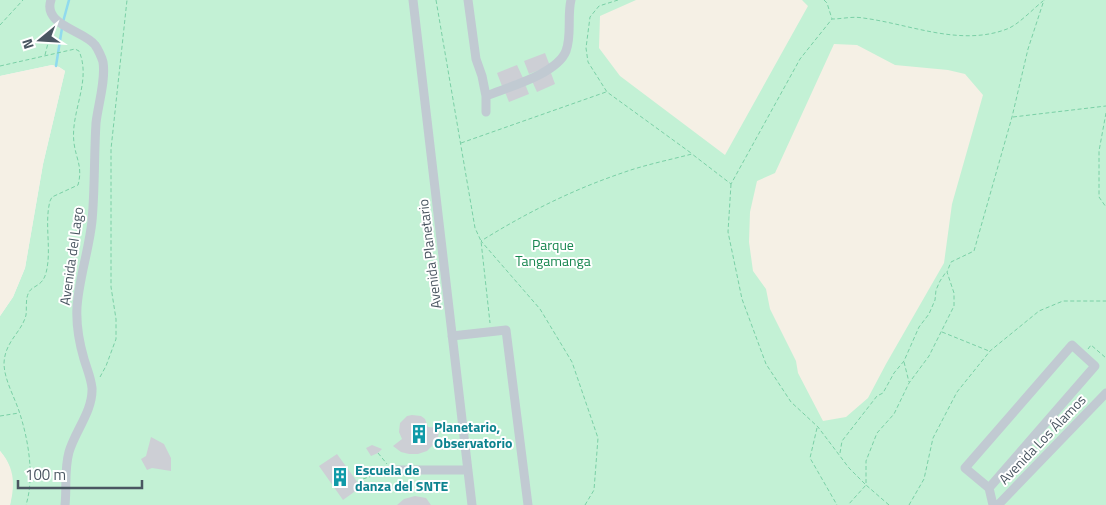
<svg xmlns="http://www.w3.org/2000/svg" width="1106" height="505" viewBox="0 0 1106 505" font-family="'Titillium Web',sans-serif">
<rect width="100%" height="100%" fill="#f5f3f3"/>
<!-- green -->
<path fill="#c3f1d5" d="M0,0H1106V505H10C14,484 14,468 0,451V316L13,297L25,268L43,164L65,71L59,67L52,65L0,76Z"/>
<!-- sand -->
<path fill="#f5f0e5" d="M636,0H802L808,6L725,155L620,76L599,48L600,16Z
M834,44L857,45L895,65L948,70L965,74L983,95L952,204L944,263L886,364L868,398L846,417L823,421L798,373L796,361L770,309L766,289L753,271L749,242L750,212L757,181L775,173Z
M52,65L59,67L65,71L43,164L25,268L13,297L0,316V76Z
M0,451C15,468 15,485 10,505H0Z"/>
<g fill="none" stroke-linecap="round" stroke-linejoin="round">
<!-- stream -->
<path stroke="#90daee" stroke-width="2.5" d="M63,22L69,0
M56,66L62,28"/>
</g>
<!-- building -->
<path fill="#cdcfd5" d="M545,53L550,66L529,74L524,61Z
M517,65L523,78L502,86L497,73Z
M551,73L555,84L537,92L532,81Z
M525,84L529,94L509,102L505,92Z
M412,415L421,416L425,419L428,427L440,428L438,437L433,445L427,451L418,454H409L401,452L393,446L402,439L399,432L400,423L407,416Z
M151,437L164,444L171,458V471L152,468L147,470L141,459L146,456Z
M372,445L382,449L378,453L371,456L366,448Z
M337,454L361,487L343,500L319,466Z
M415,496L426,498L431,505H397L404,499Z"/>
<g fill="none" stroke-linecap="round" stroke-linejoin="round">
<!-- path -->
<path stroke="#7ad0a6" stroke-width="1" stroke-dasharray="4 2.5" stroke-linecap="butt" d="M436,0L475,228L481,241L490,323
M618,0L599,6L590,17L586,48L588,62L607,92L691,153
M824,0L827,3L832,19
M0,25L23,0
M45,55L52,27
M0,66L75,49L79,51C92,81 70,112 74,143C76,159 83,167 78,185L52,197L50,201C44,224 52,250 46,273C42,287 33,285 29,292C25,299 27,308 26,315C22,332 5,341 4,363C4,379 14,396 19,411C28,438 35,476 26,505
M1106,113L1099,151V197L1106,207
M1013,117L1106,106
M461,143L606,92
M731,184L728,232L742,299L766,364L791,402L818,427L849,468L866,485L848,505
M942,332L989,351
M1088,349L1091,345L1106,358
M904,362L909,382
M100,377L106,366L116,339V319L111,287V149L127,0
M0,416L19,413
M817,428L810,458L837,505
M378,453L387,464
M840,453L842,441L877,396L883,393L894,373L904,361L919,327L929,314L935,300L936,290L940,281L946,272
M363,479L384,472
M585,505L594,490L598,438L572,362L540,309L481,241C526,213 572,190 622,173C644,165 669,160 692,154L731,184L800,59L832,19C842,19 853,16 863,18C910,24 960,47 1007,29C1018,25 1033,9 1043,1
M889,505L866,485V461L877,433L894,414L909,383L929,356L954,306V293L947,272L951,262L974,251L1012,117L1028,49L1044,0
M909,505L924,479L933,438L957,392L990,351L1039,311L1063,301H1106"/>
<!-- minor -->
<path stroke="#c1cad2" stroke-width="9" d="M51,0C42,25 85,31 95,45C98,49 102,58 103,62C106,80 98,105 96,123C94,155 95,188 92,221C89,250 79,278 77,307C76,325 79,342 84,359C87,369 91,378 92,388C93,411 75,431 69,452C64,470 67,487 65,505
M413,0L472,505
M468,0L476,59L482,76L486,96V112
M486,96C508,87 557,74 566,51C572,35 567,16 571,0
M452,336L506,330L528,505
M392,470H468
M989,488L1095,366L1072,345L965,468L989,488L993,505
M998,505L1106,393"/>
</g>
<!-- icons -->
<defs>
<g id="building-bare" transform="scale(1.5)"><path d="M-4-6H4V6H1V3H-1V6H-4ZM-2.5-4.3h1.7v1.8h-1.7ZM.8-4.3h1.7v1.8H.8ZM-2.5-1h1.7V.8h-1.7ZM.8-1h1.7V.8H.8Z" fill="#0f9aa8" stroke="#fff" stroke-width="2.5" paint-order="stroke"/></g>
</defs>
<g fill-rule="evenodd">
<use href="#building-bare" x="419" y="434"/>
<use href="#building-bare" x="340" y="477"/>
</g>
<g text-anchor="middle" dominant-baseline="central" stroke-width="4" stroke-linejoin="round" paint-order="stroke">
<!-- park labels -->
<g font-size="14" fill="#17864f" stroke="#fff">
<text x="553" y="244">Parque<tspan x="553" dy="16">Tangamanga</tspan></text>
</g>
<!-- street labels -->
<g font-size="14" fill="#4a5661" stroke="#fff">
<text transform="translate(429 254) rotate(-97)">Avenida Planetario</text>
<text transform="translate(71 256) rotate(-82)">Avenida del Lago</text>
<text transform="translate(1042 439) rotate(-46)">Avenida Los Álamos</text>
</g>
<!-- culture labels -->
<g font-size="14" font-weight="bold" fill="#0d838f" stroke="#fff" text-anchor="start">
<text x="434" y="426">Planetario,<tspan x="434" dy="16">Observatorio</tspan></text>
<text x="355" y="469">Escuela de<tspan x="355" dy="16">danza del SNTE</tspan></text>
</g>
</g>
<!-- north arrow -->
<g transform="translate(40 40) rotate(252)" stroke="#ffffff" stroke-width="4" paint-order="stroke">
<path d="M0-4L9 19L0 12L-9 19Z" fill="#4a5661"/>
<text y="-8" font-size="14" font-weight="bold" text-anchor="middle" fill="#4a5661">N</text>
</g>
<!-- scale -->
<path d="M18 480v8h124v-8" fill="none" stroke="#4a5661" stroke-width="2.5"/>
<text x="25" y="480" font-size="15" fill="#4a5661" stroke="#ffffff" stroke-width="4" paint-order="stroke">100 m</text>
</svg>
